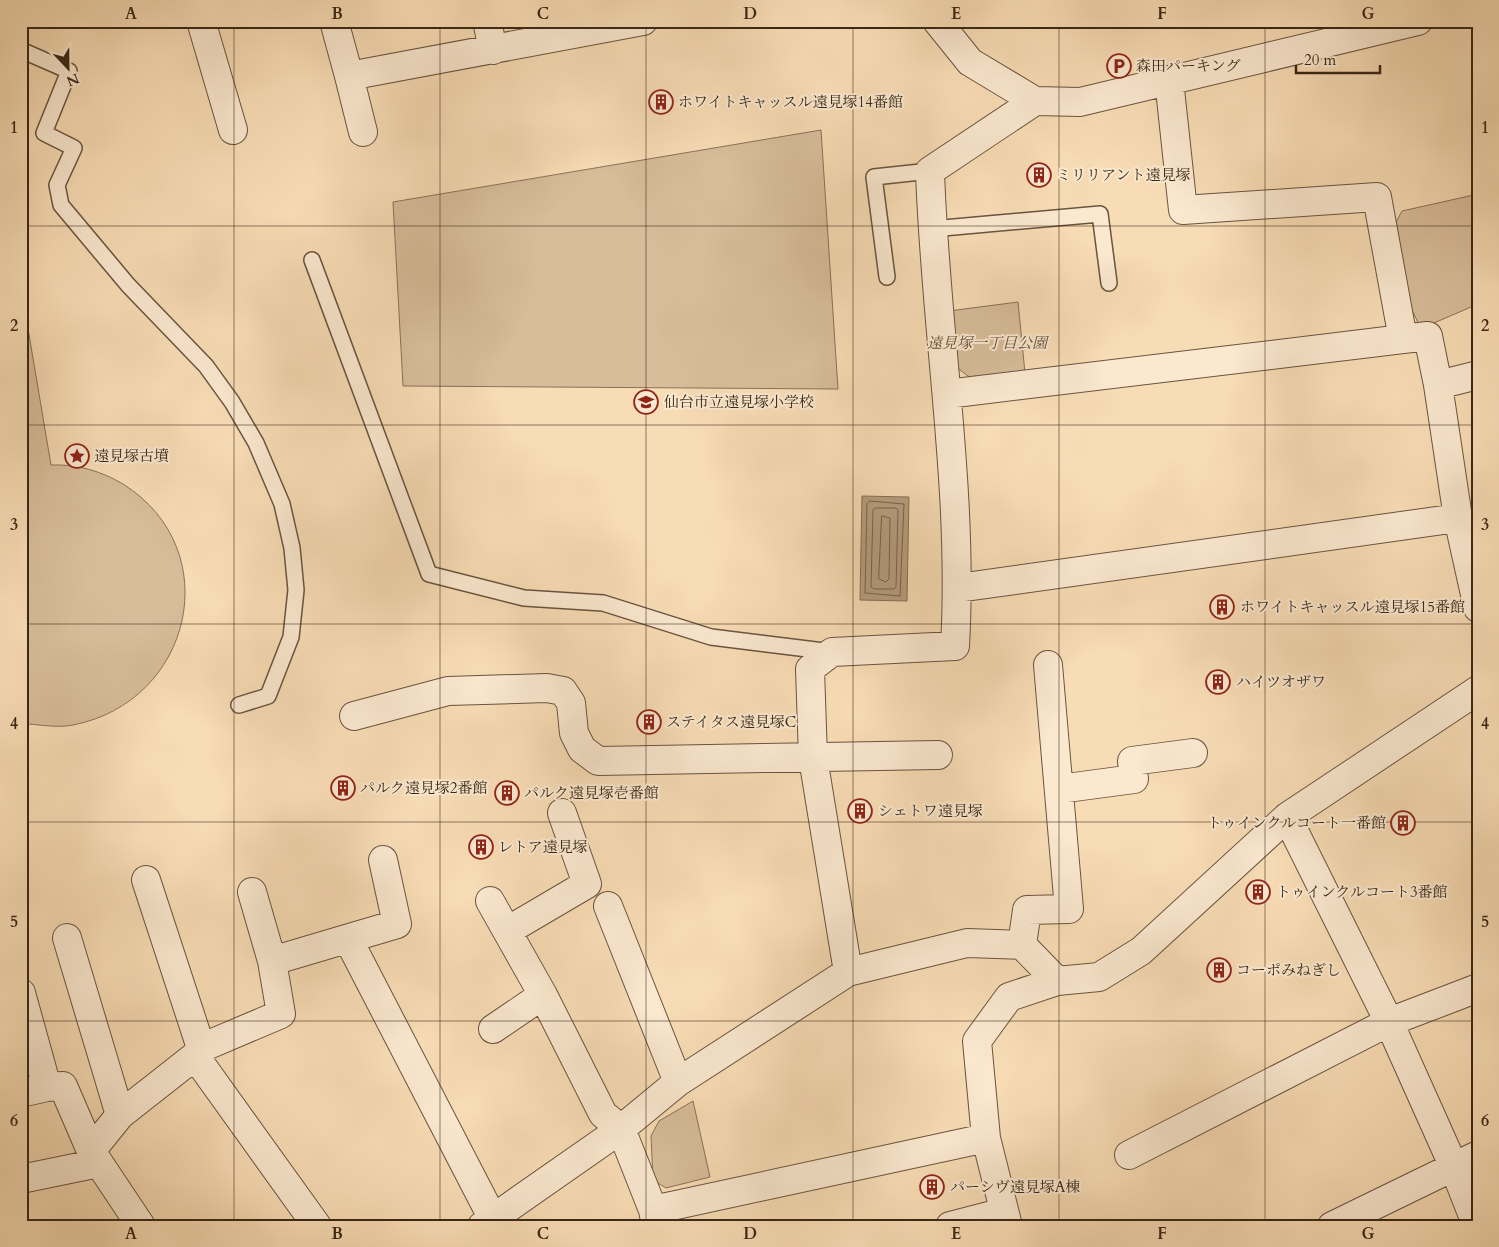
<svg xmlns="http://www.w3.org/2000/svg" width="1499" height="1247" viewBox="0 0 1499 1247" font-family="Cardo,'Noto Serif JP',serif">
<rect width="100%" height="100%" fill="#f8dcb5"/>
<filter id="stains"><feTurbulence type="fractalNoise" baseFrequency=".004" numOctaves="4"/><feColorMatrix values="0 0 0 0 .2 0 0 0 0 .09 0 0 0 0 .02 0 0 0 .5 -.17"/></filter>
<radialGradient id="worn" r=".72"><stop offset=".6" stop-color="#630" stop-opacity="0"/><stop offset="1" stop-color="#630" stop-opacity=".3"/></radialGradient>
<!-- green -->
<path fill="#d8bd9a" stroke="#887258" d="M821,130L838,389L403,386L393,202Z
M1478,194V304L1427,326L1420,327L1407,299L1394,226L1402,211Z
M21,287L51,465C77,464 101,471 123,484C228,550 192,702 73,725C59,728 42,725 28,724L21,722Z
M1018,302L1025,373L976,382L956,367L949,311Z
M693,1101L710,1177L666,1188L653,1180L651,1136L659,1121Z"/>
<!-- water -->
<path fill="#b79e7f" stroke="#856e55" d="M862,496L909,497L907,601L860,600Z"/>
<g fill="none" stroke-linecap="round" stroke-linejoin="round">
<!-- shore -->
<path stroke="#78624a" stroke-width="1" d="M870,501L904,504L900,596L865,593L867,504Z
M876,508H896L898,510L896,587L894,589H874L871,587L873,510Z
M882,516L890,518L889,579L886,582L879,579Z"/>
<!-- service casing -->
<g stroke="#69543e" stroke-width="18">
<path id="service" d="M21,50L69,71L44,133L74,148L57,185L61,205L128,285L206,366L232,402L256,443L282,504L292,548L296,590L291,637L268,696L239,705
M932,229L1100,214L1109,283
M312,260L429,574L524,598L603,603L711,637L832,652
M887,277L874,177L930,171"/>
</g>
<!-- minor casing -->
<g stroke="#69543e" stroke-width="30">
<path id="minor" d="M201,21L233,130
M334,21L349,76
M487,21L493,50
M937,21L970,62L1035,101L1080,102L1418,21
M1169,80L1183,210L1377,197L1403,339L1428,336L1438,385L1458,518L1478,608
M363,132L349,76L643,21
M1438,385L1478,375
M947,394L1403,339
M958,588L1458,518
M354,716L448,691L547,688L563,691L571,703L574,733L582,749L598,761L938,755
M1059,789L1134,779L1132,761L1193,753
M1287,817L1389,1022L1478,988
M146,880L201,1048
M252,892L272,961L397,924L383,860
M608,906L678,1082
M507,931L587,884L562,813
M67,938L120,1115
M348,939L493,1219
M1022,945L1027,910L1069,909L1048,665
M848,972L813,758L810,669L832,652L955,646C964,487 935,329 930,171L1035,101
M21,993L47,1087
M493,1029L543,995
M195,1056L317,1226
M21,1093L47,1087L63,1086L91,1151L141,1226
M1129,1155L1389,1022L1453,1165L1477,1226
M21,1179L94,1164L91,1151L120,1115L195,1056L201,1048L281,1014L272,961
M653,1210L986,1138
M482,1226L621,1129L603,1114L543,995L490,901
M656,1226L653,1210L621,1129L678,1082L848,972L967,943L1022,945L1057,981L1099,977L1141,951L1287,817L1478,690
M950,1226L1004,1212
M1008,1226L986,1138L977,1041L1009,997L1057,981
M1332,1226L1478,1155"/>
</g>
<!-- service -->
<use href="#service" stroke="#fae8cf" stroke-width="15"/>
<!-- minor -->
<use href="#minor" stroke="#fae8cf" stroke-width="28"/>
</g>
<!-- grid -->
<path fill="none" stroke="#392716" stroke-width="1" stroke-opacity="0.55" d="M234,21V1226M440,21V1226M646,21V1226M853,21V1226M1059,21V1226M1265,21V1226M21,226H1478M21,425H1478M21,624H1478M21,822H1478M21,1021H1478"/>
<!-- icons -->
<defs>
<g id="parking-ring" transform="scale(1.25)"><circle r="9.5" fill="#fae8cf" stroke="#8f2418" stroke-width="1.5"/><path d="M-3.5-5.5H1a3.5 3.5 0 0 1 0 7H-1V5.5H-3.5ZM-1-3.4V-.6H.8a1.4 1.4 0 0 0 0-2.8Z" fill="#8f2418"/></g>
<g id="building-ring" transform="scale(1.25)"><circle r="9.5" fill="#fae8cf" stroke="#8f2418" stroke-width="1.5"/><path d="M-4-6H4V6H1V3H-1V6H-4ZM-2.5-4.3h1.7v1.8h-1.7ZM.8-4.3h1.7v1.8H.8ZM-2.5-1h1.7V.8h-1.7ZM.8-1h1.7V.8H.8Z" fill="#8f2418"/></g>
<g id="school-ring" transform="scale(1.25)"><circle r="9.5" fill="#fae8cf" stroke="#8f2418" stroke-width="1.5"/><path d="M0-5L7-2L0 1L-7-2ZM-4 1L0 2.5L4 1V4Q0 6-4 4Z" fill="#8f2418"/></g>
<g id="sight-ring" transform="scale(1.25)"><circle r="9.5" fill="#fae8cf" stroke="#8f2418" stroke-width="1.5"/><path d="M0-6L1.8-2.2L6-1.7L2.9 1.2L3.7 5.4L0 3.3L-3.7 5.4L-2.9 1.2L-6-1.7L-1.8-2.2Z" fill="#8f2418"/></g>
</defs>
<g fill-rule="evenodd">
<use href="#parking-ring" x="1119" y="66"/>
<use href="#building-ring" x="661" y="102"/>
<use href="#building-ring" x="1039" y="175"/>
<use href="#school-ring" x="646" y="402"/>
<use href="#sight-ring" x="77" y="456"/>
<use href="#building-ring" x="1222" y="607"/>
<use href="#building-ring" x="1218" y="682"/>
<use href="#building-ring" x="649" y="722"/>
<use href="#building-ring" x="343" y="788"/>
<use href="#building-ring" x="507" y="793"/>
<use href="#building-ring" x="860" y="811"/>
<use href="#building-ring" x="1403" y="823"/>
<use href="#building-ring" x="481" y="847"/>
<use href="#building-ring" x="1258" y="892"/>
<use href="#building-ring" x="1219" y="970"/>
<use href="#building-ring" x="932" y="1187"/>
</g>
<g text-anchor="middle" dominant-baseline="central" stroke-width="4" stroke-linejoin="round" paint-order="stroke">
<!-- poi labels -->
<g font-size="15" fill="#392716" stroke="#fae8cf" text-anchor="start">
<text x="1136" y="66">森田パーキング</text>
<text x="678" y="102">ホワイトキャッスル遠見塚14番館</text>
<text x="1056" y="175">ミリリアント遠見塚</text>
<text x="664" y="402">仙台市立遠見塚小学校</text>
<text x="94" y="456">遠見塚古墳</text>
<text x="1240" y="607">ホワイトキャッスル遠見塚15番館</text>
<text x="1236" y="682">ハイツオザワ</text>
<text x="666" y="722">ステイタス遠見塚C</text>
<text x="360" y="788">パルク遠見塚2番館</text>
<text x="524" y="793">パルク遠見塚壱番館</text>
<text x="878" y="811">シェトワ遠見塚</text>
<text x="1386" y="823" text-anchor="end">トゥインクルコート一番館</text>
<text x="498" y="847">レトア遠見塚</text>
<text x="1276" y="892">トゥインクルコート3番館</text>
<text x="1236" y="970">コーポみねぎし</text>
<text x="950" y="1187">パーシヴ遠見塚A棟</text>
</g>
<!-- park labels -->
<g font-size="15" font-style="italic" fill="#614c37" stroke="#fae8cf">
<text x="987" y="343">遠見塚一丁目公園</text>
</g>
</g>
<!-- margin -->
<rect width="1499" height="1247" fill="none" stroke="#f8dcb5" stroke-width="55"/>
<!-- north arrow -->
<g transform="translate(68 68) rotate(158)" stroke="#fae8cf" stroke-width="4" paint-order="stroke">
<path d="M0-4L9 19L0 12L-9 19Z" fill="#392716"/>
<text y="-8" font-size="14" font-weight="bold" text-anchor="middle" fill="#392716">N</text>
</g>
<!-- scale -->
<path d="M1296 65v8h84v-8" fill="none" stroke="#392716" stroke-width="2.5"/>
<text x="1304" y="65" font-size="15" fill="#392716" stroke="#fae8cf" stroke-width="4" paint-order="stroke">20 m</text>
<rect x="28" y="28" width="1444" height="1192" fill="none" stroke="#392716" stroke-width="2"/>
<g font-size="16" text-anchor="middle" font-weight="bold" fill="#392716">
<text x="131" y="19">A</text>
<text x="337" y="19">B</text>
<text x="543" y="19">C</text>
<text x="750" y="19">D</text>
<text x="956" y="19">E</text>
<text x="1162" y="19">F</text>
<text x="1368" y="19">G</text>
<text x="14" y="133">1</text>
<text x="1485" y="133">1</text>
<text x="14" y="331">2</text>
<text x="1485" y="331">2</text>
<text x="14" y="530">3</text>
<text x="1485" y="530">3</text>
<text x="14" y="729">4</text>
<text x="1485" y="729">4</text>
<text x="14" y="927">5</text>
<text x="1485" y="927">5</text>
<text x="14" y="1126">6</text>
<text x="1485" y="1126">6</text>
<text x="131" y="1239">A</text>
<text x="337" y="1239">B</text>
<text x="543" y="1239">C</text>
<text x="750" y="1239">D</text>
<text x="956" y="1239">E</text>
<text x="1162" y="1239">F</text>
<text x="1368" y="1239">G</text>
</g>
<rect width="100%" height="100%" filter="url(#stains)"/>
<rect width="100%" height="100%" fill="url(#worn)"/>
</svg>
